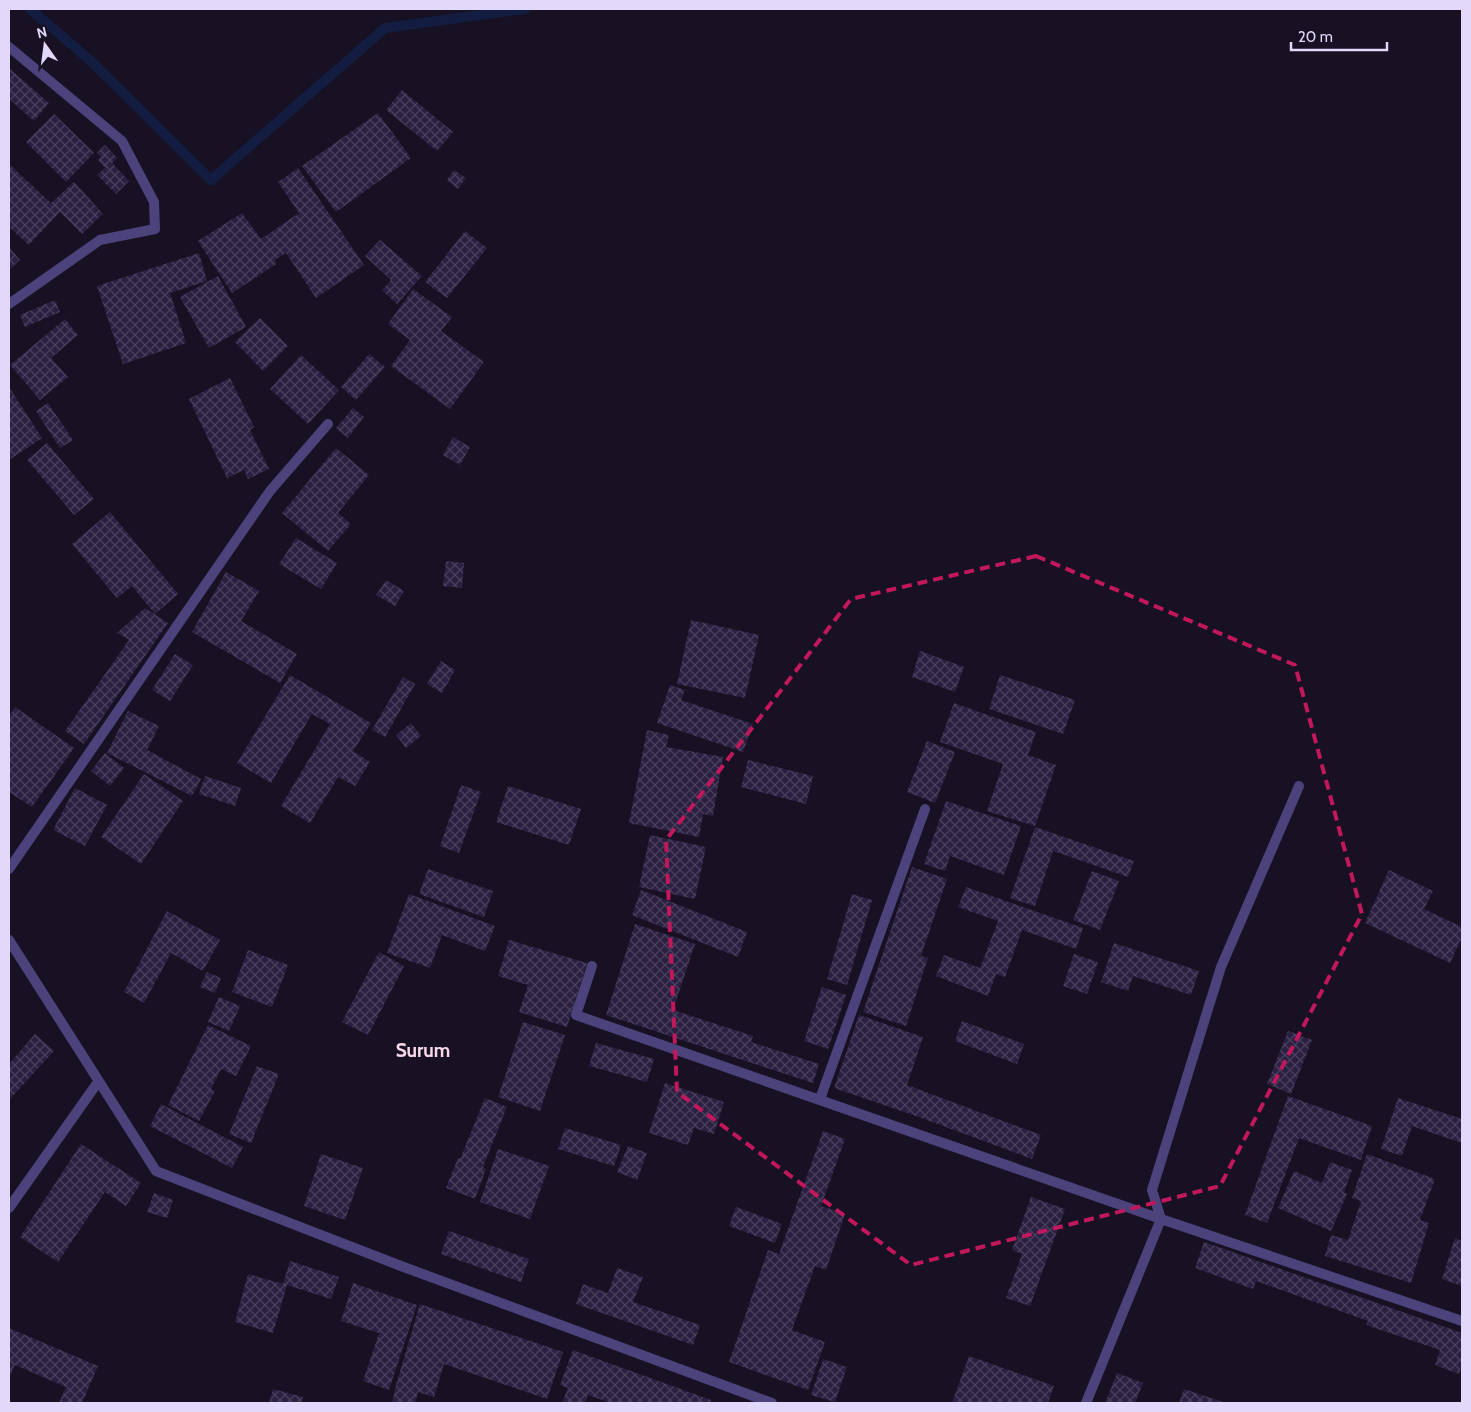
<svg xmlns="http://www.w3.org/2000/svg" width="1471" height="1412" viewBox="0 0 1471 1412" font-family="Cabin,sans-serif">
<defs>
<pattern id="building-cross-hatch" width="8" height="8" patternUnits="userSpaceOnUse" patternTransform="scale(1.25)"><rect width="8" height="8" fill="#2b2042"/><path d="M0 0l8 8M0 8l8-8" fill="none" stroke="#49405e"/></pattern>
</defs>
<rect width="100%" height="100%" fill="#171123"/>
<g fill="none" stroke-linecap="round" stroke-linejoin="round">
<!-- stream -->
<path stroke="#121d41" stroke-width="10" d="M30,9L92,62L211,180L385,28L525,9"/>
</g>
<!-- building -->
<path fill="url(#building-cross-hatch)" d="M9,68L49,103L34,121L9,99Z
M402,90L453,132L437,151L386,110Z
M378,113L411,158L336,212L302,166Z
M54,114L94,153L66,182L26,142Z
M105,145L117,158L112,163L129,181L116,194L97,175L105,168L98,160L101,157L97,153Z
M9,164L51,203L74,182L103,214L82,234L60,212L29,245L9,227Z
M298,168L364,265L316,298L286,253L275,260L276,264L232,293L198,241L242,213L261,239L299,213L278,182Z
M454,170L466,178L458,189L447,180Z
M465,231L487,248L447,298L425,282Z
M380,240L422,276L397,304L382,290L391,280L365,256Z
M9,247L20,260L9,270Z
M199,253L207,281L170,293L186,343L123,364L97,286Z
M218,276L246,327L209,348L180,297Z
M413,289L452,317L441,331L484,362L450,409L391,366L410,340L388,324Z
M55,300L60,312L25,327L20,315Z
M260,318L288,346L263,371L235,342Z
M65,319L78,335L51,358L68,377L40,400L10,365Z
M369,354L385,367L356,400L341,387Z
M301,355L339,390L308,424L270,389Z
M230,378L254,427L250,430L269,469L248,479L244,470L227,478L189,399Z
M9,387L42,438L9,460Z
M48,403L73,440L60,448L36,411Z
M353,408L364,417L348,438L336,428Z
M453,437L470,447L460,465L443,455Z
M47,443L94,499L74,515L27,460Z
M336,448L369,475L338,513L351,524L328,551L282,513Z
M110,512L178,594L155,614L132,586L117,598L72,544Z
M296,538L337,563L321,589L279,564Z
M446,561L464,563L462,588L443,586Z
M226,572L259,591L241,621L297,654L280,683L192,632Z
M386,580L404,591L395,606L376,595Z
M145,608L168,623L84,744L65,731L129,640L117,633Z
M691,620L759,635L745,698L677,684Z
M920,651L964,667L955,692L912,677Z
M175,654L193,665L170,701L152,690Z
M441,661L455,670L442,693L427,684Z
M290,675L371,723L353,751L370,762L355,786L338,777L310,823L281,806L330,724L312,714L271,783L237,763Z
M1000,675L1075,700L1063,734L989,709Z
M403,677L415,684L385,737L372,730Z
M670,685L685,690L681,700L753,724L743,752L657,723Z
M954,703L1036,732L1028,755L1056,765L1035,826L987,811L1003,764L940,742Z
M15,707L74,748L32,807L9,792V716Z
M128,711L159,726L147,750L201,779L192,796L107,753Z
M411,723L421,736L406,748L396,735Z
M647,730L669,735L666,747L723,757L713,816L703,814L699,837L629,823Z
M927,741L955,752L935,803L907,792Z
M105,753L124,768L110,786L91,771Z
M748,760L813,776L806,804L741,787Z
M144,774L183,801L141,864L101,837Z
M205,776L241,788L235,806L199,794Z
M461,785L481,792L459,853L440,846Z
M508,786L581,809L569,845L496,822Z
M75,788L107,805L85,846L53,830Z
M946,801L1021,826L1004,875L950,856L945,871L924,864Z
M1035,827L1134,861L1128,877L1053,851L1035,906L1010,898Z
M650,835L706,847L695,899L639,887Z
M912,867L947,879L921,956L928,958L906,1026L863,1012Z
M428,869L493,891L484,917L419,894Z
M1389,870L1433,891L1424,909L1462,927V937L1450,963L1365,923Z
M1092,871L1119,881L1100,930L1073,920Z
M966,887L1083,928L1076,949L1022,930L1005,977L996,974L988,996L936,976L944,955L980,968L998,921L958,907Z
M641,890L747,932L738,957L632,915Z
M409,894L495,926L485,951L442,935L430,968L387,953Z
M852,894L872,900L847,985L827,979Z
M167,911L220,940L203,971L171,953L144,1003L124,992Z
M635,924L695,944L673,1010L753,1036L751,1042L819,1064L813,1083L606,1015Z
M509,940L587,963L567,1027L519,1012L528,985L498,976Z
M1114,943L1199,971L1191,995L1133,976L1128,991L1101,982Z
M248,950L288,965L272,1007L232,992Z
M379,952L404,966L368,1035L342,1022Z
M1074,954L1098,962L1087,994L1063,986Z
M207,972L221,978L215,993L200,987Z
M822,987L846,995L828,1049L804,1041Z
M219,997L240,1006L229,1031L208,1022Z
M859,1015L923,1037L907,1085L1041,1135L1032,1159L919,1117L834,1088Z
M962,1021L1024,1044L1017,1064L955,1041Z
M523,1022L565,1035L540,1111L498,1097Z
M208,1025L251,1046L236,1076L221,1069L211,1089L215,1091L199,1121L168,1105Z
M1288,1031L1312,1040L1291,1094L1267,1084Z
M35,1034L54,1051L10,1099L9,1098V1064Z
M596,1043L654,1059L647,1082L589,1066Z
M257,1066L279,1074L251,1143L229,1134Z
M665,1083L724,1102L714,1134L694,1128L688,1145L649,1133Z
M1288,1096L1372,1126L1361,1160L1299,1138L1267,1223L1245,1215Z
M485,1098L507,1107L483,1167L486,1169L475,1199L446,1188L458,1158L460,1159Z
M1398,1098L1462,1119V1143L1412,1126L1402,1156L1381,1149Z
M161,1104L243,1147L232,1168L150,1126Z
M565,1128L621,1145L614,1166L558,1149Z
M823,1131L845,1139L821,1206L845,1214L826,1270L815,1266L792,1330L825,1342L808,1390L729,1362L768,1250L779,1254Z
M81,1144L141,1183L126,1206L105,1192L58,1262L20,1237Z
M628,1146L647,1153L637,1180L617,1172Z
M498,1149L549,1166L530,1219L480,1202Z
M321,1154L363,1168L345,1220L304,1206Z
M1367,1154L1435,1179L1420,1220L1429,1223L1411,1283L1325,1256L1331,1235L1348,1240L1361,1201L1352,1198Z
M1330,1162L1352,1170L1344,1192L1347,1194L1331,1231L1278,1208L1294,1171L1322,1183Z
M154,1193L173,1200L167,1218L147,1212Z
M1031,1197L1065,1209L1030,1306L1006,1298L1022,1254L1012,1250Z
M736,1207L782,1224L775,1243L729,1226Z
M449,1231L529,1259L521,1282L441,1254Z
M1455,1238L1462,1241V1286L1442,1279Z
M1204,1242L1462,1333V1365L1459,1374L1435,1365L1440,1350L1366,1325L1368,1321L1256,1281L1253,1289L1195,1268Z
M290,1261L339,1277L331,1299L287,1285L273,1333L235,1322L248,1274L283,1284Z
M617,1268L643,1277L633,1302L700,1325L693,1345L576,1304L583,1284L608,1293Z
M353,1283L417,1305L389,1390L363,1381L379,1333L341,1321Z
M420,1304L563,1352L547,1399L444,1364L434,1397L418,1392L415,1403H392L396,1385Z
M9,1328L98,1366L82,1403H59L66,1387L15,1365L9,1379Z
M573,1350L711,1400L710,1403H611L588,1395L585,1403H562L568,1388L560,1385Z
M969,1356L1054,1386L1048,1403H952Z
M823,1359L847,1367L835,1402L811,1395Z
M1117,1373L1143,1383L1135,1403H1105Z
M273,1389L303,1397L301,1403H269Z
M1184,1389L1226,1403H1179Z"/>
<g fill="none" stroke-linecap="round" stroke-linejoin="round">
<!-- minor -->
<path stroke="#4c427c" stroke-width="10" d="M9,47L122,141L154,202L155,229L100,240L9,304
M9,869L270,491L328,424
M9,940L156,1171L401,1266L772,1403
M592,966L576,1015L1161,1219L1462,1321
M820,1099L925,809
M9,1208L98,1082
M1086,1403L1161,1219L1152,1190L1221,967L1299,786"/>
</g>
<!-- marked area -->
<path fill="none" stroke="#c2185b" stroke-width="4" stroke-dasharray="10 6" stroke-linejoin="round" d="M1036,556L1295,665L1362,914L1220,1186L911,1265L677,1092L666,840L851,599Z"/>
<g text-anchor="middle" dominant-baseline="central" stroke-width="4" stroke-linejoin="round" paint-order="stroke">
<!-- quarter labels -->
<g font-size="19" font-weight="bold" fill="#fadaea" stroke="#171123">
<text x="423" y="1050">Surum</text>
</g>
</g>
<!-- border -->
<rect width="1471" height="1412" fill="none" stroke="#e1d8fa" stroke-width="20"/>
<!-- north arrow -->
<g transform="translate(45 45) rotate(346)" stroke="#171123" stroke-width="4" paint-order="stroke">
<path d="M0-4L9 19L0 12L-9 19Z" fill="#e1d8fa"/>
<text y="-8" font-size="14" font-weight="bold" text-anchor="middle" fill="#e1d8fa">N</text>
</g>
<!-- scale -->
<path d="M1291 42v8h96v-8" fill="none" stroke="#e1d8fa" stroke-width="2.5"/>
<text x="1298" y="42" font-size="15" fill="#e1d8fa" stroke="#171123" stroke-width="4" paint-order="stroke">20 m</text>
</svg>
